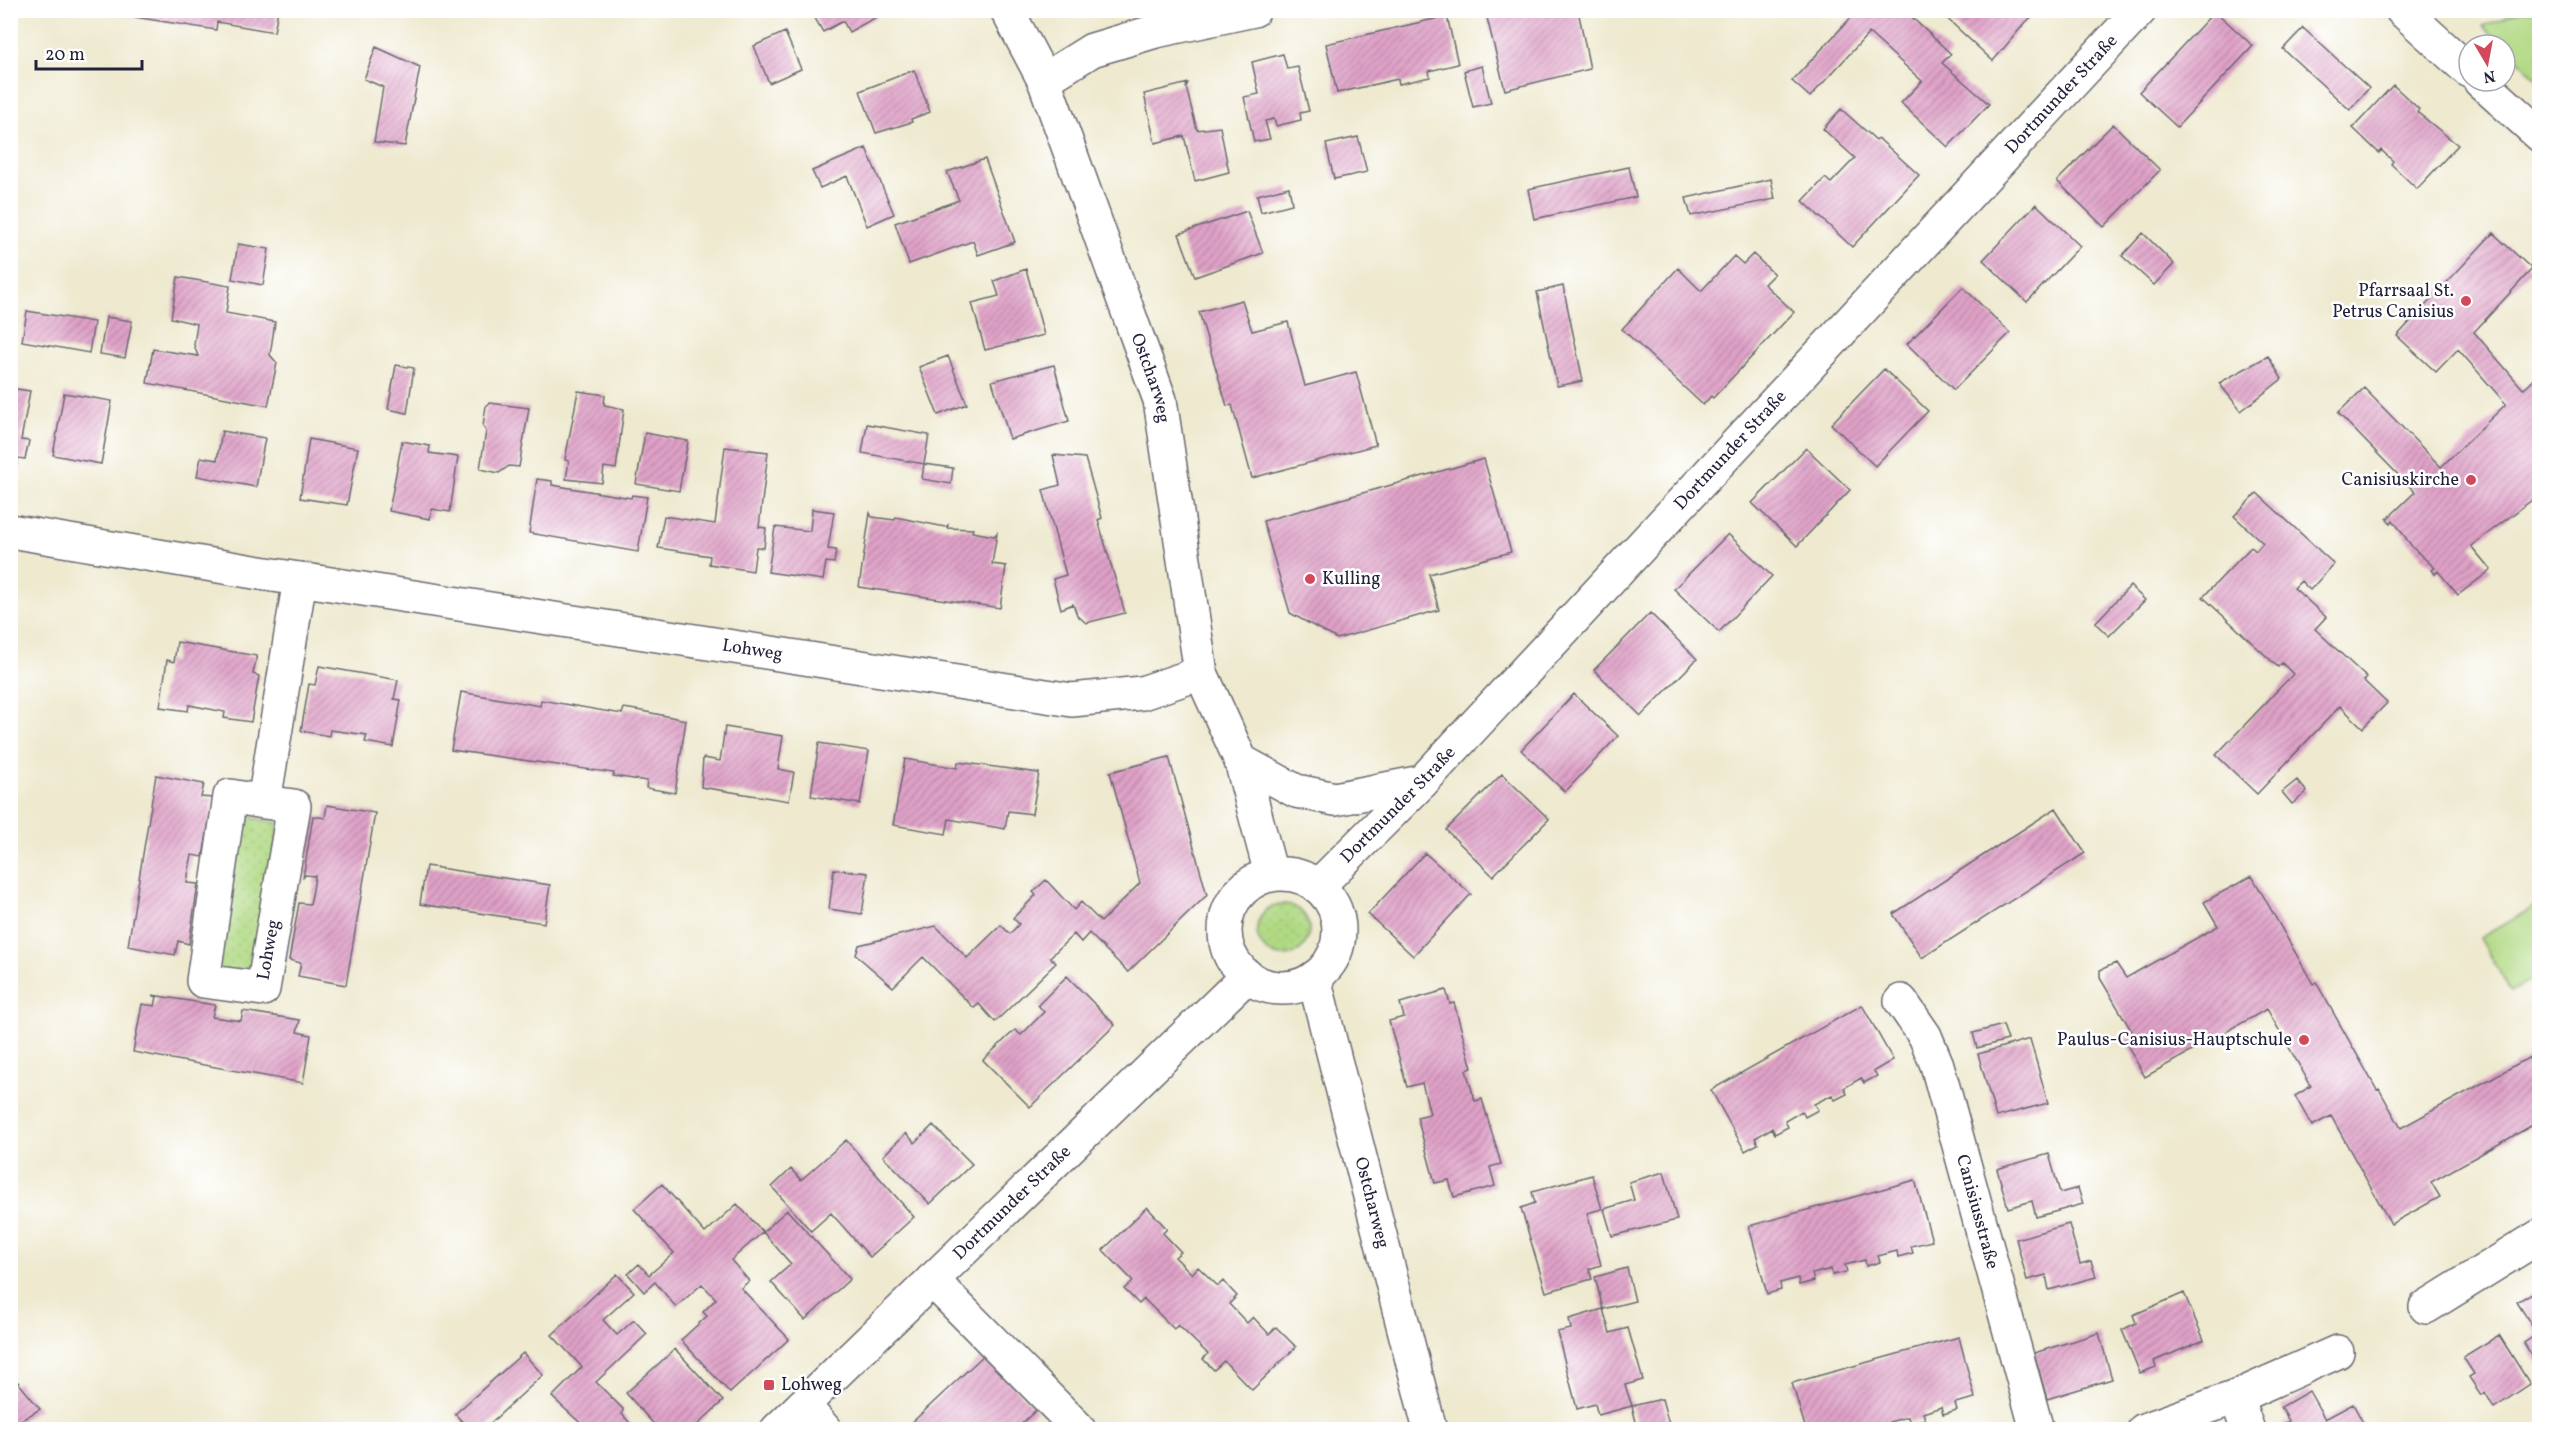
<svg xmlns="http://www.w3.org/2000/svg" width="2550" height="1440" viewBox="0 0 2550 1440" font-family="Vollkorn,serif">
<defs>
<pattern id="grass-dots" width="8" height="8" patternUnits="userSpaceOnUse" patternTransform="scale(1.5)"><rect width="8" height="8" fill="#b0d983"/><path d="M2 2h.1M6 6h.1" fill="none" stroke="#97ba72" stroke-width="1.8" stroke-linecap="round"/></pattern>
<pattern id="building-hatch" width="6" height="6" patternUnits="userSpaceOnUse" patternTransform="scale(1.5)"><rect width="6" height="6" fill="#e0a2c8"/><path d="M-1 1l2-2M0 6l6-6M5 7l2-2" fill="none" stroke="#b584a4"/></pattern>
</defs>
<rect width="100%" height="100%" fill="#fff"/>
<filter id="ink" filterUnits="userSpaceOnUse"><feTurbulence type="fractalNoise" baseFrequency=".0167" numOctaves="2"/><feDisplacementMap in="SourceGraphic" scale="12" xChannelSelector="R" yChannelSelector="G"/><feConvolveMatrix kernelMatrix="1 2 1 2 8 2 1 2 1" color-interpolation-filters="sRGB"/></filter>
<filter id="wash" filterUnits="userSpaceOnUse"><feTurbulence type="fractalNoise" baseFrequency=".008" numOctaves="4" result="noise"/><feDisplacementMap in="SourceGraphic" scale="24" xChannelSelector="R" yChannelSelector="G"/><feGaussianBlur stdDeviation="1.35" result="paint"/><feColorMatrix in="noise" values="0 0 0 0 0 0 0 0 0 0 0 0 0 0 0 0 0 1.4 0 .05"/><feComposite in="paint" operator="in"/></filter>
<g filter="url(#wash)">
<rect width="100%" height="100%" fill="#eee9cf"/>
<!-- grass -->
<path fill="url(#grass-dots)" stroke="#697e5f" stroke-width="1.5" d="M243,816L279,823L254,977L216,970Z
M1257 930a26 26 0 1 1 52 0a26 26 0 1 1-52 0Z"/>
<!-- park -->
<path fill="#b0d983" stroke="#697e5f" stroke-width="1.5" d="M2521,11H2539V80L2483,26Z
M2539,904V976L2511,992L2480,938Z"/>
<g id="blocks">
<!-- building -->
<path fill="url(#building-hatch)" d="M110,10H278L274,32L217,22L216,30L110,13Z
M829,10H889L849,32L843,21L823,32L815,18Z
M1517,10H1578L1590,69L1505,90L1487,18Z
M1858,10H1904L1951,54L1942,63L1989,104L1948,147L1901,103L1922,81L1869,33L1810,97L1792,81Z
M1942,10H2039L2025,23L1993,61L1940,12Z
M2215,11L2253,46L2177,127L2139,92Z
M1447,16L1458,64L1429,71L1430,77L1399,84L1398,79L1337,93L1326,44Z
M2303,28L2369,88L2350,110L2283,49Z
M785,32L801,69L769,83L754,46Z
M376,47L420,67L405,146L374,142L383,87L364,79Z
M1283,54L1287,69L1298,67L1309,111L1300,113L1301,120L1276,126L1274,119L1265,121L1270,139L1254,142L1244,97L1259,94L1252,62Z
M1482,66L1491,103L1473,107L1464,71Z
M914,70L930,112L911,119L912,122L876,133L860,91Z
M1188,83L1186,87L1197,130L1220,127L1229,172L1195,181L1184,136L1155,143L1144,94Z
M2393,85L2419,109L2417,112L2458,145L2417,189L2391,164L2393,161L2381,150L2379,153L2353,128Z
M1841,109L1876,140L1878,138L1919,175L1852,247L1803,201L1825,178L1831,183L1855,158L1823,129Z
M2113,124L2160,170L2104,227L2057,181Z
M1358,137L1367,172L1334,179L1326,144Z
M866,148L894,214L867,226L847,176L820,188L812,171Z
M985,159L1015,242L978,255L973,241L909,264L895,223L959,200L947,172Z
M1629,167L1636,197L1534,219L1528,189Z
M1771,179L1775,199L1691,216L1686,198Z
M1289,187L1292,204L1261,212L1257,195Z
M2036,204L2080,246L2027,302L1983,260Z
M1247,211L1263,253L1195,277L1179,234Z
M2143,233L2174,264L2154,285L2122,256Z
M2493,233L2532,269L2474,332L2523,389L2535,378L2540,382V494L2471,546L2491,570L2458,595L2438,571L2435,574L2432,570L2435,568L2413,548L2393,520L2391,523L2387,519L2415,492L2338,413L2364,388L2441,467L2506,404L2458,349L2436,372L2397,336Z
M238,244L269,249L263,285L232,279Z
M1753,254L1774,274L1764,284L1794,312L1713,398L1711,396L1703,405L1622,329L1678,268L1701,291L1734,256L1743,264Z
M1026,269L1044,335L985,350L972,303L999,296L994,281Z
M178,277L230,286L226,313L275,322L270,355L277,363L268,406L147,383L153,349L198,356L194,345L197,324L171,318Z
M1563,286L1583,381L1557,386L1537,292Z
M1963,287L2010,333L1954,390L1907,344Z
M1242,300L1252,331L1288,322L1305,386L1356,372L1376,445L1252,478L1232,405L1227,406L1199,312Z
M27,311L94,322L89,353L22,341Z
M106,317L132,321L125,358L100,354Z
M948,356L967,404L938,415L919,367Z
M2268,356L2282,379L2241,411L2219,383Z
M396,365L414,368L407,413L388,409Z
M1054,365L1069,421L1010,439L992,381Z
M1884,369L1928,411L1875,466L1831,424Z
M10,388L30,391L21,440L29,441L25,459L18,458L15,476L10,475Z
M578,391L605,395L604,405L624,409L616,469L604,467L602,483L566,479L569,461L565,460Z
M64,393L112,401L101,464L53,455Z
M490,403L529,408L519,467L509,466L499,473L480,469L486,431L483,426L486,406Z
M867,424L929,435L924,464L862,453Z
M222,431L265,438L256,487L197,476L201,457L217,460Z
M645,433L688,441L679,491L636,484Z
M309,439L358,448L347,505L300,498Z
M402,441L430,446L429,453L458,457L450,512L432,509L430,519L389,511Z
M725,447L768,452L759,527L766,528L764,548L756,547L753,571L709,564L710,556L658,548L664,516L715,524Z
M1806,448L1850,490L1797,546L1752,503Z
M1053,455L1085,458L1102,518L1098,520L1125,613L1086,623L1077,615L1073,604L1061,609L1053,579L1066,575L1043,490L1060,485Z
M1484,459L1511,552L1429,574L1439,610L1337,639L1290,613L1263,521Z
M924,464L953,468L951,484L922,479Z
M537,479L552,481V485L631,498L632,495L647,497L638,552L529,533Z
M2257,493L2334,564L2310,590L2301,581L2294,588L2326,617L2315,629L2367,678L2364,681L2387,703L2363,728L2340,706L2257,794L2216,755L2293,674L2282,663L2278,667L2203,597L2251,547L2256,551L2263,543L2234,516Z
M812,509L834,512L828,549L836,550L834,563L826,562L823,580L768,572L775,527L810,531Z
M870,513L872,517L895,520L896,517L945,527L948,525L947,528L973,529L972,532L994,536L997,533L992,564L1006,566L1000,608L859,587Z
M1728,534L1772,576L1719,632L1674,589Z
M2130,586L2145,600L2109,636L2095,623Z
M1650,613L1697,659L1641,716L1594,670Z
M177,642L257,656L253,674L259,676L251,722L224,718L225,712L189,705L188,711L160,707L167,660L174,662Z
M319,666L398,680L394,699L401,700L393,747L365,742L367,735L330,730L329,736L301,731L309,684L315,685Z
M461,692L540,706L541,700L622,714L624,708L642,711L686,720L675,793L646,788L647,781L613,776L614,773L451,750Z
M1574,694L1618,736L1565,792L1521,750Z
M725,727L783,736L778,769L794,772L789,801L701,787L703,758L720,761Z
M819,743L869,751L860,804L811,796Z
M1169,757L1207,895L1128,972L1089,933L1081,942L1074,934L1050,957L1056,963L995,1022L979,1004L974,1008L923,957L893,987L856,955L859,945L936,926L967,958L1001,925L1010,934L1019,924L1013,918L1036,895L1033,892L1046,880L1074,910L1081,902L1101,922L1140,883L1110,772Z
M905,759L957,768L958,762L1039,773L1032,814L1008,811L1005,829L949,819L946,834L893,825Z
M1502,774L1549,819L1493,876L1446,830Z
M156,775L204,784L201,797L213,798L203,857L192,855L189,869L187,883L198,884L189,944L178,941L175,955L128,946Z
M2297,780L2307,792L2292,804L2282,792Z
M327,805L375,813L346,985L298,976L301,963L289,960L299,903L310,904L313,890L315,876L305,875L303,878L313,816L325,818Z
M2056,808L2085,853L1922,958L1893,914Z
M1425,853L1471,894L1413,956L1368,914Z
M426,866L550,885L544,923L420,904Z
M834,869L868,873L862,914L829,909Z
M2252,876L2313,984L2316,982L2377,1090L2379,1089L2401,1128L2530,1057L2540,1071V1121L2431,1182L2440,1197L2391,1224L2331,1116L2312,1126L2295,1096L2311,1086L2267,1009L2145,1077L2125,1041L2134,1035L2100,978V970L2116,963L2126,978L2218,926L2204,902Z
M1067,976L1115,1025L1030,1107L983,1060L1015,1030L1021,1035L1044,1012L1038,1005Z
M1446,990L1450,1004L1454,1003L1472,1068L1466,1070L1475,1101L1482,1099L1501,1164L1490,1167L1495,1186L1454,1197L1449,1180L1435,1183L1417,1117L1430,1114L1422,1083L1407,1087L1389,1021L1404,1017L1400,1003Z
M152,995L215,1005L212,1017L241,1021L243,1011L300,1020L297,1032L311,1035L303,1083L133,1052L142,1004L155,1006L157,997Z
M1862,1005L1893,1060L1874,1071L1877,1076L1864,1083L1861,1078L1844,1088L1847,1094L1835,1100L1832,1095L1814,1104L1818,1110L1805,1117L1802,1111L1785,1121L1788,1127L1775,1134L1772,1128L1755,1138L1758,1144L1745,1151L1711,1090Z
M2003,1025L2008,1040L1977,1048L1973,1033Z
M2030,1039L2048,1103L1996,1117L1978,1054Z
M933,1125L972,1164L930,1204L883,1156L906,1133L915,1143Z
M846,1140L914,1217L870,1257L831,1213L811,1231L772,1187L791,1169L801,1180Z
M2049,1154L2060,1193L2078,1188L2083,1204L2036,1217L2032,1201L2008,1208L1997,1169Z
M1664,1172L1677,1220L1612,1236L1604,1209L1634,1200L1629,1182Z
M1592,1175L1602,1209L1587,1213L1601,1265L1589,1269L1592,1279L1546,1292L1521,1208L1535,1203L1532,1192Z
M1915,1180L1932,1241L1911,1246L1913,1253L1898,1257L1897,1251L1878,1256L1880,1262L1866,1266L1865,1260L1845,1265L1847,1272L1832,1275L1831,1269L1812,1274L1814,1281L1799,1285L1798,1278L1780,1283L1781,1290L1767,1294L1749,1226Z
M662,1184L705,1233L737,1204L763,1232L731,1260L749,1281L741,1288L789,1339L730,1393L681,1340L707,1316L703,1312L716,1299L702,1284L676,1307L655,1282L644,1292L628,1274L639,1264L649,1275L674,1253L634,1209Z
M1147,1207L1167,1229L1163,1233L1181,1252L1175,1257L1192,1274L1198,1267L1218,1286L1223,1281L1237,1296L1229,1304L1247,1323L1253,1317L1269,1334L1276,1327L1296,1347L1252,1390L1224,1361L1214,1370L1203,1359L1208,1354L1178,1325L1174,1329L1144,1299L1139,1304L1124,1289L1133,1281L1103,1250Z
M787,1210L850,1279L805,1320L771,1282L791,1264L763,1232Z
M2069,1224L2080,1264L2091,1261L2096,1277L2049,1290L2046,1275L2027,1280L2016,1239Z
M1627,1268L1635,1301L1603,1309L1595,1277Z
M617,1274L634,1292L603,1320L617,1335L634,1320L647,1334L596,1382L623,1409L622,1414L636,1430H588L552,1397L582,1367L552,1335Z
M2540,1288V1369L2524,1343L2537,1334L2517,1302Z
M2184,1293L2204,1340L2154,1361L2156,1367L2140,1373L2122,1330L2136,1323L2133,1315Z
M1603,1309L1610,1333L1628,1328L1643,1380L1625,1385L1632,1406L1598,1415L1595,1404L1577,1409L1557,1332L1571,1329L1569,1319Z
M2099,1333L2112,1379L2047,1399L2034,1353Z
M2499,1335L2530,1384L2494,1408L2485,1392L2481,1395L2469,1377L2474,1374L2463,1357Z
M1959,1337L1975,1398L1955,1403L1957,1410L1943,1414L1941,1407L1923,1413L1925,1419L1910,1423L1908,1417L1889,1422L1891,1428L1887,1430H1876L1875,1426L1862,1430H1806L1792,1383Z
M675,1349L723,1401L692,1430H659L626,1393Z
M523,1353L543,1375L483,1430H470L455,1414Z
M985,1354L1036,1410L1015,1430H904Z
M18,1382L40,1409L10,1427V1388Z
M2309,1391L2325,1419L2353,1404L2367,1430H2285L2283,1424L2289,1421L2281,1407Z
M1662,1399L1670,1428L1638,1430L1632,1406Z"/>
</g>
</g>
<g filter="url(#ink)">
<use href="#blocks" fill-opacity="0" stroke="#69686f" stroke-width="1.5"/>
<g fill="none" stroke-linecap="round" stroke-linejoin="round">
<!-- minor casing -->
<g stroke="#69686f" stroke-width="36">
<g id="minor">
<path id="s1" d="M1007,10L1044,80L1160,400L1201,673L1241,761L1271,874"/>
<path d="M2402,10L2469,71"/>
<path d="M1044,80L1092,50L1156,31L1254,10"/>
<path d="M2480,81L2540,135"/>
<path id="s2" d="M10,531L254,572L1072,700L1142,693L1201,673"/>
<path d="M1241,761L1296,791L1335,799L1422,782"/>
<path d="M264,802L294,806L263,989L203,981L230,796L264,802L300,579"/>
<path id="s3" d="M1314,978L1430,1430"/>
<path id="s4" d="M1901,1001L1925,1036L1937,1065L2037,1430"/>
<path d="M932,1280L1078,1428L1076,1430"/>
<path d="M2426,1307L2540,1236"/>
<path d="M2236,1397L2248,1430"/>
<path d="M803,1405L825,1430"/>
<path d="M2144,1430L2236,1397L2337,1352"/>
</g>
</g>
<!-- major casing -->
<g stroke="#69686f" stroke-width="36">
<g id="major">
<circle cx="1282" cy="931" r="57"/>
<path id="s5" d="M1318,886L1422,782L2140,10"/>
<path id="s6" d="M777,1430L1247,976"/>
</g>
</g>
<!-- minor -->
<use href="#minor" stroke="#fff" stroke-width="33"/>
<!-- major -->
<use href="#major" stroke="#fff" stroke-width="33"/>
</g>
</g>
<!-- markers -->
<g fill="#d1495b" stroke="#fff" stroke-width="2">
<circle cx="2466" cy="301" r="6"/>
<circle cx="2471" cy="480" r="6"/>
<circle cx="1310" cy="579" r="6"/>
<circle cx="2304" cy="1040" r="6"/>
<rect x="763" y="1379" width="12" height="12" rx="3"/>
</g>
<g text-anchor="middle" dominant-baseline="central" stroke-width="5" stroke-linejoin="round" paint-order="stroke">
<!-- street labels -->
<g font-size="18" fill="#22223b" stroke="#fff">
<text stroke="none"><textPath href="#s5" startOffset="1086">Dortmunder Straße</textPath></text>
<text stroke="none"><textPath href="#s1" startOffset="396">Ostcharweg</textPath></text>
<text stroke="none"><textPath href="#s5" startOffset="600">Dortmunder Straße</textPath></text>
<text stroke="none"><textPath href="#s2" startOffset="752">Lohweg</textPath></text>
<text stroke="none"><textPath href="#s5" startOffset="114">Dortmunder Straße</textPath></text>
<text transform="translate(269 950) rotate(-80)">Lohweg</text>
<text stroke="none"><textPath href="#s6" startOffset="327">Dortmunder Straße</textPath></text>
<text stroke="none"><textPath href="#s3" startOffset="232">Ostcharweg</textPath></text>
<text stroke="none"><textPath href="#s4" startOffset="226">Canisiusstraße</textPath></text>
</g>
<!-- poi labels -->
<g font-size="18" fill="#22223b" stroke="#fff" text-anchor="end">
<text x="2454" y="291">Pfarrsaal St.<tspan x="2454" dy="21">Petrus Canisius</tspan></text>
<text x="2459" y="480">Canisiuskirche</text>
<text x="1322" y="579" text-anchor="start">Kulling</text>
<text x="2292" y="1040">Paulus-Canisius-Hauptschule</text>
<text x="781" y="1385" text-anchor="start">Lohweg</text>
</g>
</g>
<!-- margin -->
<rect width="2550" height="1440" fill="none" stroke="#fff" stroke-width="36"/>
<!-- north arrow -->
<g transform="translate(2487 63) rotate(170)"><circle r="28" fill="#ffffff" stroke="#a7a7b1" stroke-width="1.5"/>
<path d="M0-4.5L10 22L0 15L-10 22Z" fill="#d1495b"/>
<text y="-9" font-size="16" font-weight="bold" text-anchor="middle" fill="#22223b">N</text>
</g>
<!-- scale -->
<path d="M36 60v9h106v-9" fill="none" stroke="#22223b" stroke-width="3"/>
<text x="45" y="60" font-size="18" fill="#22223b" stroke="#ffffff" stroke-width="4.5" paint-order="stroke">20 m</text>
</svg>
